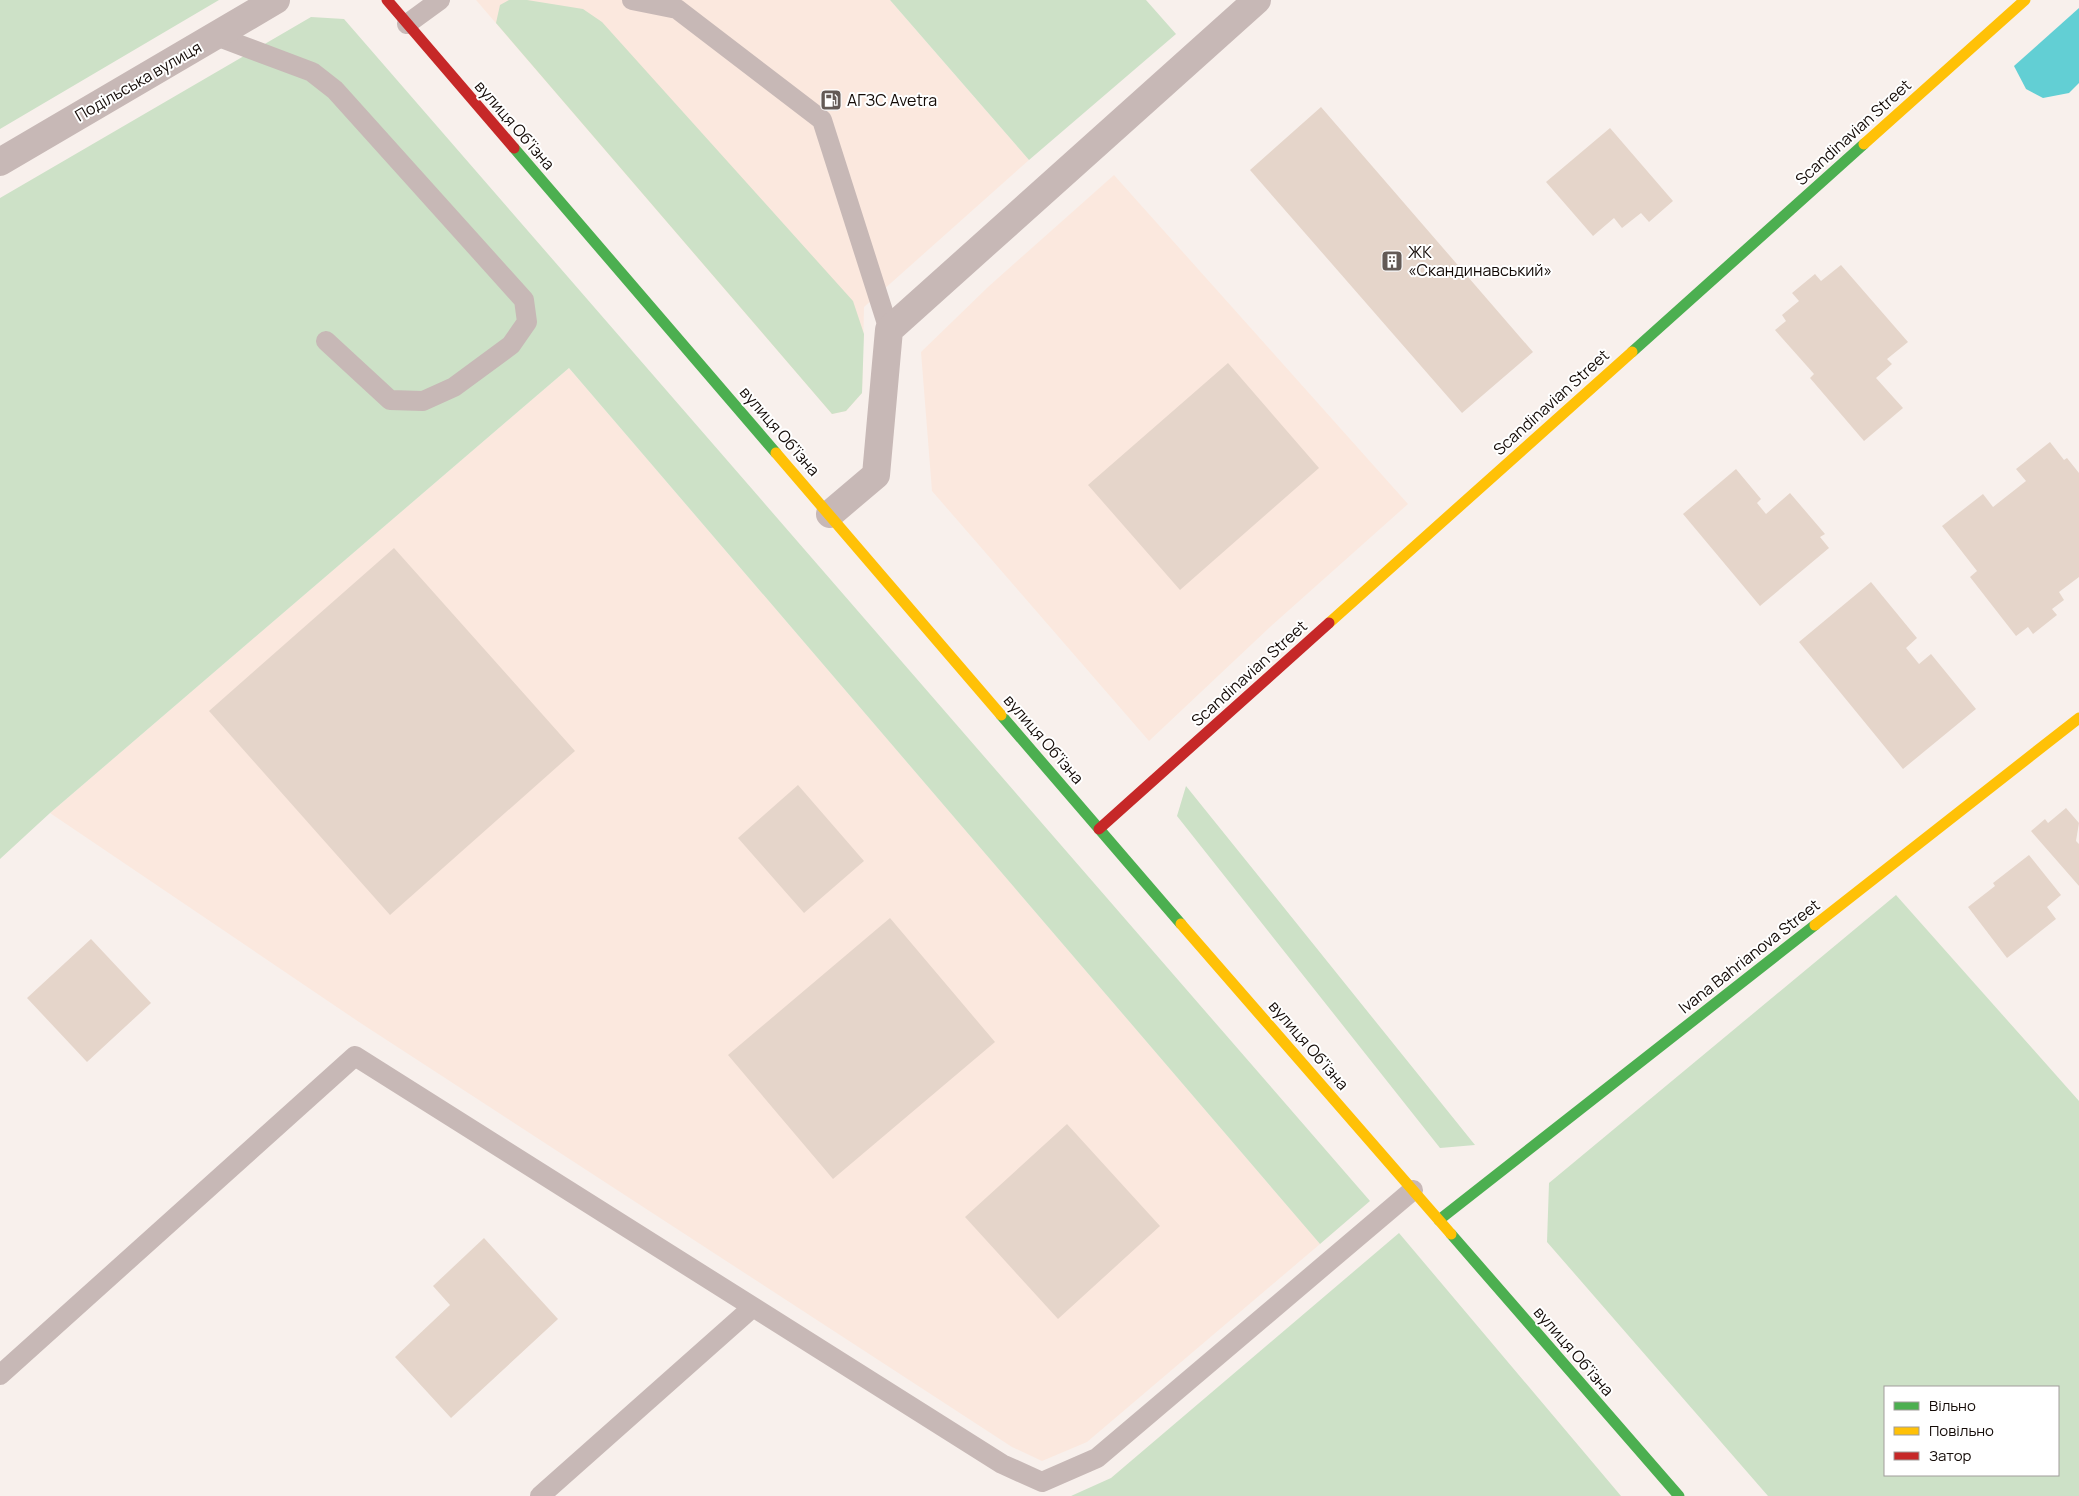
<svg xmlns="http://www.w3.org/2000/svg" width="2079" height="1496" viewBox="0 0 2079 1496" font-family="Manrope,sans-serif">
<rect width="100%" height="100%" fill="#f8f0ec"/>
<!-- built -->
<path fill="#fbe8de" d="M476,0H890L1029,160L864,307L862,393L846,411L832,414Z
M1114,175L1408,504L1270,627L1149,741L932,491L921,352L988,287Z
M569,368L1320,1244L1087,1442L1042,1461L1012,1447L359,1022L50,813Z"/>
<!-- green -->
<path fill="#cde1c7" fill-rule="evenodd" d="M0,0H219L0,129Z
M509,0H527L583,9L602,22L853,301L864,334L862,393L846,411L832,414L496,23L500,5Z
M890,0H1146L1176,34L1029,160Z
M311,17L344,19L1370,1201L1320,1244L569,368L50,813L0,859V198Z
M1186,786L1475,1145L1440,1148L1177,816Z
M1896,895L2079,1101V1496H1768L1547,1242L1549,1183ZM1885,1387H2058V1475H1885Z
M1399,1233L1621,1496H1071L1111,1478Z"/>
<!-- water -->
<path fill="#62cfd4" d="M2079,8V83L2069,93L2043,98L2026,89L2014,66Z"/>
<!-- building -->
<path fill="#e5d5ca" d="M1321,107L1533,352L1462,413L1250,170Z
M1610,128L1673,201L1649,222L1641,213L1622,228L1614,218L1593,236L1546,182Z
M1841,265L1908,342L1887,359L1892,364L1876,378L1903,408L1864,441L1810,378L1814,374L1775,330L1786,321L1782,315L1799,301L1792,293L1815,274L1821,281Z
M1228,363L1319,468L1180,590L1088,485Z
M2050,442L2064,460L2067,458L2079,473V577L2059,592L2064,600L2052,609L2057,615L2033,634L2028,627L2016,636L1970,577L1977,571L1942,526L1983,494L1993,507L2026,481L2016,469Z
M1736,469L1761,499L1757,503L1766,514L1790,493L1825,534L1820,537L1829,548L1760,606L1683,514Z
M394,548L575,751L390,915L209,711Z
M1871,582L1917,638L1906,648L1919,664L1931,654L1976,709L1903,769L1799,642Z
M798,785L864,861L804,913L738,838Z
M2066,808L2079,823L2076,841L2079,844V886L2031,831L2045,819L2048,823Z
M2029,855L2061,895L2047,907L2056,919L2007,958L1968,907L1995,886L1993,883Z
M890,918L995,1042L833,1179L728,1055Z
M91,939L151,1003L87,1062L27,998Z
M1067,1124L1160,1226L1058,1319L965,1217Z
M484,1238L558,1319L451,1418L395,1357L450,1305L433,1286Z"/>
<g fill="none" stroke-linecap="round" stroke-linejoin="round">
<!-- lane -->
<path stroke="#c7b8b6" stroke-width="20" d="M632,0L677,9L822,120L889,330
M407,24L440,0
M216,36L312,72L335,90L524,300L527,322L511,345L454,387L423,401L390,400L326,341
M0,1375L355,1056L1002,1464L1042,1482L1097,1458L1413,1190
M540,1496L753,1307"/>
<!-- street -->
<path stroke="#c7b8b6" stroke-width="28" d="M0,162L276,0
M830,514L876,475L889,330L1257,0"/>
<!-- fast -->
<path stroke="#4caf50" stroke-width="11" d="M514,148L776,453
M1632,352L1864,144
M1001,715L1181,924
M1439,1220L1815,925
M1451,1234L1679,1496"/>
<!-- slow -->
<path stroke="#ffc107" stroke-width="11" d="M1864,144L2025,0
M776,453L1001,715
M1329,623L1632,352
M1181,924L1451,1234
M1815,925L2079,718"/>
<!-- jam -->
<path stroke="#c62828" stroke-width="11" d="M387,0L514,148
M1099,829L1329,623"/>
</g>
<!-- icons -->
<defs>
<g id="fuel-square" transform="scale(1.125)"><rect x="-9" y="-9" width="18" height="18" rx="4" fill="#635a56" stroke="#fff"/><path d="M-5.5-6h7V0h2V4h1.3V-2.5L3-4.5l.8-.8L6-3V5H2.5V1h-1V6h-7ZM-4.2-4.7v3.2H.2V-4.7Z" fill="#fff"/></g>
<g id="building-square" transform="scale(1.125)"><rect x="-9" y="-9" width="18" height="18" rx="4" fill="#635a56" stroke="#fff"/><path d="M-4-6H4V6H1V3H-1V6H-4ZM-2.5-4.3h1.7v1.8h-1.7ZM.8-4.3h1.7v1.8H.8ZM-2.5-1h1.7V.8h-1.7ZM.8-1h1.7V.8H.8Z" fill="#fff"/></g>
</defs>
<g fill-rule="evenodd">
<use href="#fuel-square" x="831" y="100"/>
<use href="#building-square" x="1392" y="261"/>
</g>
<g text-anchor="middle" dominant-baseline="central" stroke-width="4" stroke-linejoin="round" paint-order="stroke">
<!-- street labels -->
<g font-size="16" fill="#130a06" stroke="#fff">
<text transform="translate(138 81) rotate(-30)">Подільська вулиця</text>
<text transform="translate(515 125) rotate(49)">вулиця Об’їзна</text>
<text transform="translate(1853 132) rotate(-42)">Scandinavian Street</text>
<text transform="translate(1551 402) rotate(-42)">Scandinavian Street</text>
<text transform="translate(780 431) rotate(49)">вулиця Об’їзна</text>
<text transform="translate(1249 673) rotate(-42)">Scandinavian Street</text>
<text transform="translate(1044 739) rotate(49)">вулиця Об’їзна</text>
<text transform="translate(1749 956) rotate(-38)">Ivana Bahrianova Street</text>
<text transform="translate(1309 1045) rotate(49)">вулиця Об’їзна</text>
<text transform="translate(1574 1351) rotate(49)">вулиця Об’їзна</text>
</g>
<!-- poi labels -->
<g font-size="16" fill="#130a06" stroke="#fff" text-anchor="start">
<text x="847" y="100">АГЗС Avetra</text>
<text x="1408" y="252">ЖК<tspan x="1408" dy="18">«Скандинавський»</tspan></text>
</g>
</g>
<!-- legend -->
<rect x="1884" y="1386" width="175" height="90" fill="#ffffff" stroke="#a19d9b"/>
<rect x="1894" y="1402" width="25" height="8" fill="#4caf50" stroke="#a19d9b"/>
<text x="1929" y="1411" font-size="15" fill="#130a06">Вільно</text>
<rect x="1894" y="1427" width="25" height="8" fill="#ffc107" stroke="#a19d9b"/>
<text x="1929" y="1436" font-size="15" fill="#130a06">Повільно</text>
<rect x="1894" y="1452" width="25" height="8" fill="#c62828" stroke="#a19d9b"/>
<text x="1929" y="1461" font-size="15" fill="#130a06">Затор</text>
</svg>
